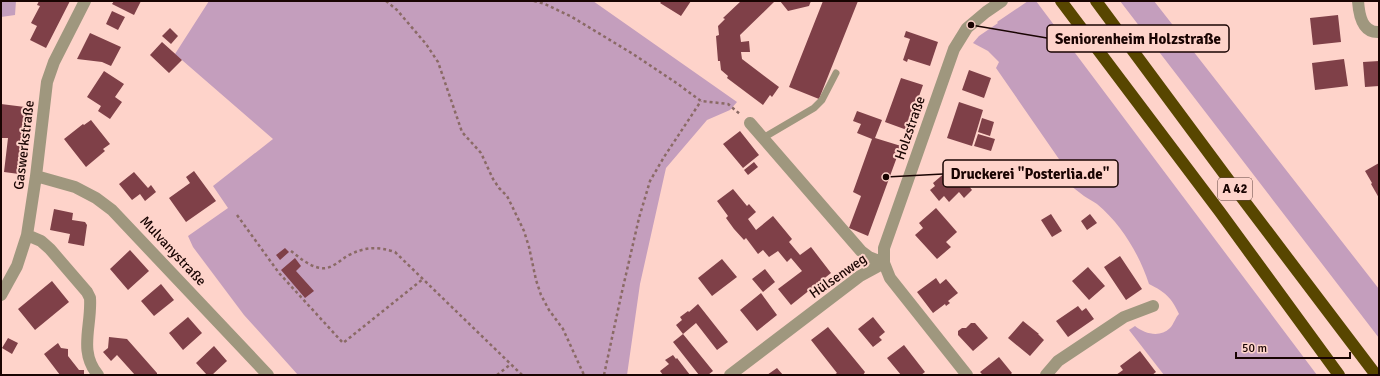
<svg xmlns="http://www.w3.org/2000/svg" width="1380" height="376" viewBox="0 0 1380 376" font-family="Signika,sans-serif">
<rect width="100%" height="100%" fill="#fed3ca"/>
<!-- green -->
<path fill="#c49ebd" d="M1,1H16L15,15L1,17Z
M209,1H593L737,102L730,110L707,120L666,168L640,284L627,375H298L244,315L193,247L188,236L228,208L213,186L273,139L175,54Z
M1028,1H1036L1317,375H1164L1129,330L1135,326C1145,334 1160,338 1170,328C1174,324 1175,318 1179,314C1172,298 1165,292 1149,284C1139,254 1122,225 1097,204C1093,201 1088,199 1084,196C1073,188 1063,179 1053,170L1061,162L996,68L999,62L988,51L973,43L979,36L998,23L997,22Z
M1120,1H1154L1379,289V338Z"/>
<!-- building -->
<path fill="#7f4048" d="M39,1H70L46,48L30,40L37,26L31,23L40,6L37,5Z
M114,1H141L134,15L112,4Z
M662,1H691L681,16L660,3Z
M741,1H773L774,2L740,35L741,42L749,41L750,52H741L742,59L779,87L772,97L770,95L763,105L727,78L728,76L721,70L720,61H718L716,36L719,35L718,26L725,19L723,18Z
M780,1H811L809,6L788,11Z
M823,1H858L819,99L789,87Z
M112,11L125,17L118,30L106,24Z
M1338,15L1341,42L1313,45L1310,18Z
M170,28L178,36L171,44L162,36Z
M906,31L938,42L930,66L908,59L907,62L903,60L910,39L904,37Z
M90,33L121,47L111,66L102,62L77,59Z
M162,42L182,60L169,73L150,55Z
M1344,59L1348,86L1315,90L1312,63Z
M1379,61V86L1365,87L1363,62Z
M969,70L991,78L984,98L962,90Z
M104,71L124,84L115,97L122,102L110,119L98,111L101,106L87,97Z
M901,78L923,85L907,130L885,122Z
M959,102L983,110L972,146L947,138Z
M1,104L25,107L19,174L4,172L8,138H1Z
M857,111L882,120L875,138L901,146L868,236L849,228L861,196L853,192L872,139L857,133L861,124L853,121Z
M982,118L994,122L990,136L978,132Z
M91,120L110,144L103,149L105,151L86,167L64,139L83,124L84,125Z
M740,131L759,155L743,168L723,144Z
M978,134L995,139L991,151L974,146Z
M754,162L758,167L748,175L744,170Z
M1379,163V198L1371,184L1372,183L1365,171Z
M953,166L972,190L964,198L959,192L949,202L944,196L939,201L930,190L935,186L933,183Z
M194,171L216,201L186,222L169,198L190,183L186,177Z
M134,172L148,188L151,185L156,192L145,201L140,194L132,200L119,184Z
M733,189L747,206L749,204L756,212L748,219L756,230L773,216L792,239L789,242L800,255L811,247L831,273L791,305L778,289L802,271L791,258L787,262L778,251L769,257L763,250L758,254L746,238L744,240L734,229L726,218L728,216L717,201Z
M936,208L957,232L946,242L951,247L937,259L915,235L923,228L919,223Z
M54,209L73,213L72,220L85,222L87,225L84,246L68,243L70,234L50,230Z
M1051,214L1062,231L1052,237L1041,220Z
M1090,214L1097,223L1087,230L1081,221Z
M285,248L289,252L280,260L276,255Z
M130,250L149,271L128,290L110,269Z
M1120,256L1142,289L1126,300L1104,267Z
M295,258L301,266L296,271L314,291L305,298L281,270Z
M722,259L737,277L712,296L698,278Z
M1088,267L1105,286L1089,300L1072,281Z
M765,269L775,282L763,292L752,279Z
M936,278L940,284L946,279L958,293L948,301L950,303L946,306L945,304L933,313L917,292Z
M52,281L69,302L35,330L18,309Z
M161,284L174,300L154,316L141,301Z
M761,293L777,315L757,331L740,310Z
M698,304L728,342L717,350L696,323L683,334L676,325L682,320L680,317L688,311L689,312Z
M1078,306L1082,311L1086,308L1094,319L1068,337L1056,321Z
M188,317L202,333L183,350L169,333Z
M873,317L885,332L879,337L882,340L873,347L858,329Z
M1023,321L1039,334H1038L1044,340L1030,356L1008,338Z
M971,323H975L988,338L973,351L958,335V331L962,328H966Z
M828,327L865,372L863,375H834L837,373L811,340Z
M683,334L713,371L708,375H699L673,342Z
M109,337L127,339L157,373V375H135L117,355L111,361L103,352L108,348Z
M8,338L18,343L12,354L2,348Z
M58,343L61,348L68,349V356L79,370H84V375H60L44,354Z
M904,345L925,372L921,375H901L887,358Z
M214,346L227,361L212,375H207L196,363Z
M1140,351L1156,372L1152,375H1116L1123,370L1120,366Z
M673,355L676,359L677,358L690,375H663L660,371L669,364L665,360Z
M999,357L1012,373L1010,375H983L980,372Z
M777,368L783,375H767Z"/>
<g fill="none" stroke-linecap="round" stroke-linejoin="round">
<!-- path -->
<path stroke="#8a6a65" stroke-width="2.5" stroke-dasharray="3 3" stroke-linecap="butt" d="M386,1L397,10L426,44L438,62L462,132L481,153L493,179L499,188L507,196L511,204L524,231L529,247L536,280L541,295L549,310L563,329L584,375
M534,1L545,4L572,17L633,54L675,82L701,101L728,104L741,115
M237,215L279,273L343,343L423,279
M291,251C300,258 309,266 320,268C331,270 339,261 347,256C364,247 377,246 395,252L522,375
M497,375L511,364
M604,375L621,296L639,218L650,181L664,157L701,101"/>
<!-- service -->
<path stroke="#9f977e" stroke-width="7" d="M763,138L814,108L822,100L836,73"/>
<!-- minor -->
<path stroke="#9f977e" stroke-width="12" d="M1358,1C1359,15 1362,33 1379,32
M750,123L861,251L869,257L884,263
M36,176L75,187L96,198L112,210L268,375
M27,235L41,241L50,249L87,292L90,298C92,326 78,351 98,375
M1,295L17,266L27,235L36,176L47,82L54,62L85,1
M730,375L860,276L884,263
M967,375L890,278L884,263V248L954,49L967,28L986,12L1002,1
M1046,375L1058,361L1124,317L1153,306"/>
<!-- motorway -->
<path stroke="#584600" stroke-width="12" d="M1061,1L1220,212L1339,375
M1096,1L1245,202L1376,375"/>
</g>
<g text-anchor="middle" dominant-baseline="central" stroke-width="4" stroke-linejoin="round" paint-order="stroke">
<!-- shield labels -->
<rect fill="#fed3ca" stroke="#5e423e" stroke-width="1" x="1218" y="178" width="34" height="22" rx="3"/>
<g font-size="13" font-weight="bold" fill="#190402">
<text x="1235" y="189">A 42</text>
</g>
<!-- street labels -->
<g font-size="14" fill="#190402" stroke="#fed3ca">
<text transform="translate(910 128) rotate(-71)">Holzstraße</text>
<text transform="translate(24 145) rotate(-83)">Gaswerkstraße</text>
<text transform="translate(173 251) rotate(47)">Mulvanystraße</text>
<text transform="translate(838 276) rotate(-35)">Hülsenweg</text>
</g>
</g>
<!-- callouts -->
<path fill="none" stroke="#190402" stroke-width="1.5" d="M971 25L1047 38M886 177L943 174"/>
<g fill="#190402" stroke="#fed3ca" stroke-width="1.5">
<circle cx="971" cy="25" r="4"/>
<circle cx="886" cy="177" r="4"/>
</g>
<g fill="#fed3ca" stroke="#190402" stroke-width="1.5">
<rect x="1047" y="25" width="182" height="27" rx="4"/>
<rect x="943" y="160" width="175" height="27" rx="4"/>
</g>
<g font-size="15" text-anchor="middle" font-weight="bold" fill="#190402">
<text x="1138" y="44">Seniorenheim Holzstraße</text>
<text x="1030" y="179">Druckerei "Posterlia.de"</text>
</g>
<!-- border -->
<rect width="1380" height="376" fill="none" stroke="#190402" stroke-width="4"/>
<!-- scale -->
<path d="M1236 352v6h114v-6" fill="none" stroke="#190402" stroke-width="2"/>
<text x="1242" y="352" font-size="12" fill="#190402" stroke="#fed3ca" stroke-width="3" paint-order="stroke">50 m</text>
</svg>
